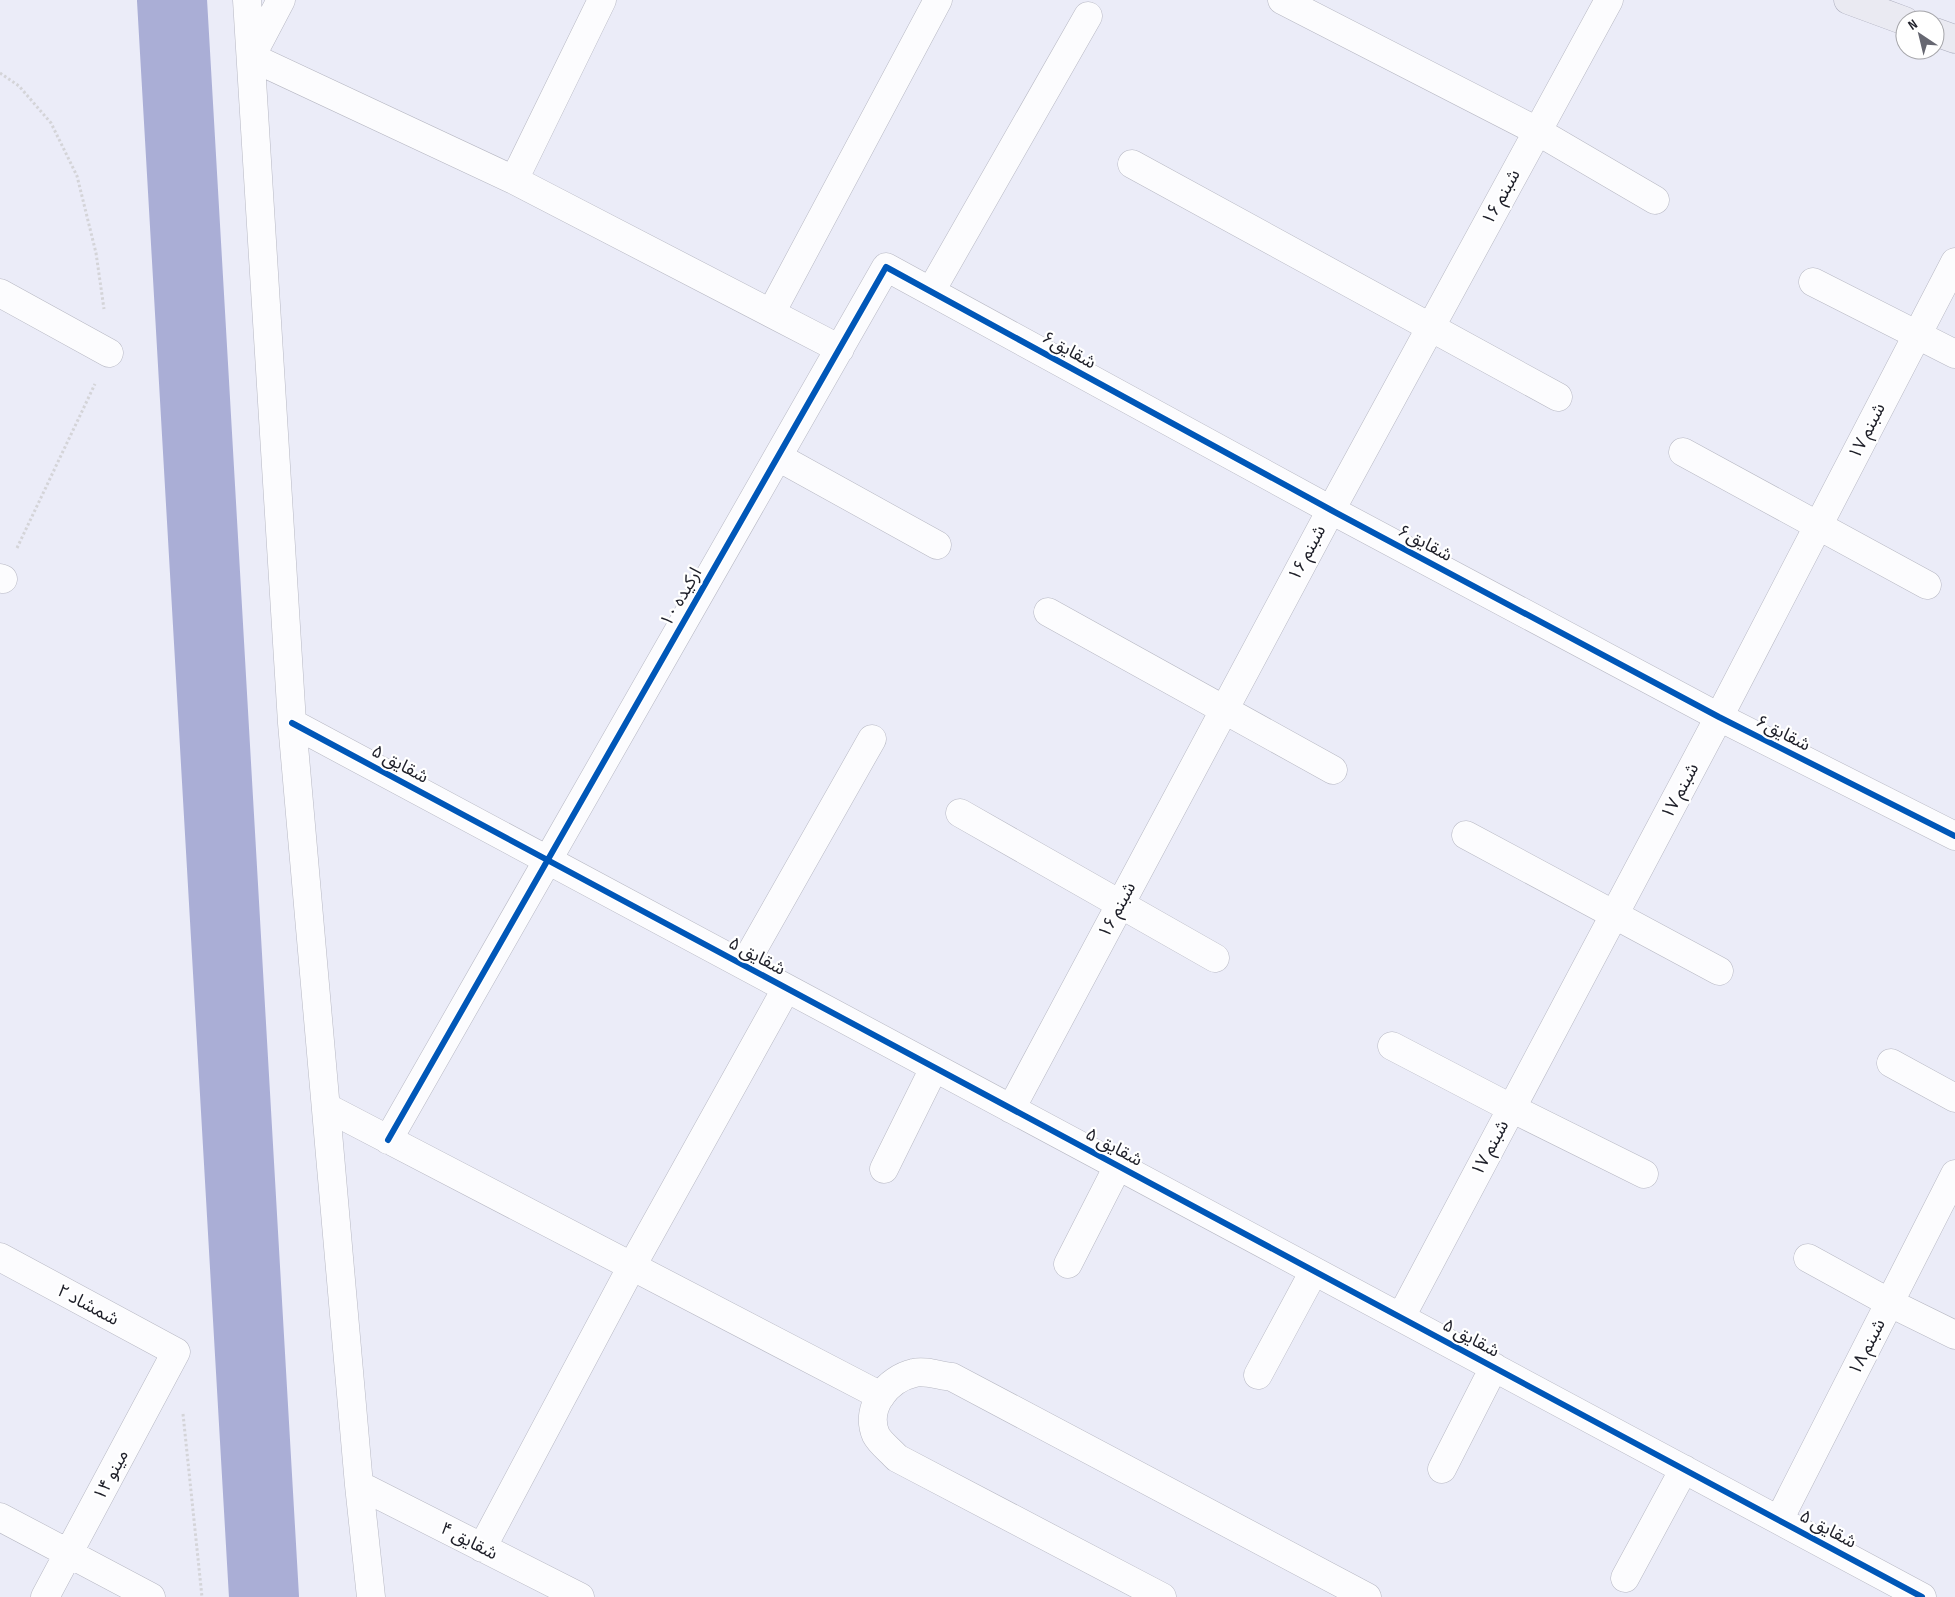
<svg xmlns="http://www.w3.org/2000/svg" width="1955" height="1597" viewBox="0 0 1955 1597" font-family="'Sofia Sans Condensed','Noto Sans Arabic',sans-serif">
<rect width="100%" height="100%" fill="#ebecf8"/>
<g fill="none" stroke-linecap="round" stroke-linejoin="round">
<!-- river -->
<path stroke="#aaaed6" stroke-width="70" d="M172,0L264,1597"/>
<!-- minor casing -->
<g stroke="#b7b8c3" stroke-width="29">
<path id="minor" d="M247,0L292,723L359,1485L371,1597
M281,0L251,57L514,180L840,349
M1282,0L1537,131L1655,200
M1132,164L1558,397
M514,180L602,0
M1813,282L1955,354
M931,291L1088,16
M0,293L109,353
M771,313L938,0
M1683,452L1927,585
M778,457L937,545
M0,578L3,579
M1048,612L1333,770
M292,723L1922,1597
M960,813L1215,958
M1466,835L1719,971
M744,965L872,739
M1392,1046L1511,1108L1644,1174
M1891,1063L1955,1098
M326,1107L881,1396
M1011,1109L1331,510L1609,0
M388,1140L886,267L1331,510L1719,717L1955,836
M884,1169L934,1068
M0,1257L176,1352L45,1597
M1808,1258L1890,1303L1955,1335
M1068,1264L1118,1166
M1401,1317L1719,717L1955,262
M1258,1375L1314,1271
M1442,1469L1494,1367
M359,1485L580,1597
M0,1517L151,1597
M1779,1520L1955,1174
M482,1548L632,1266L786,989
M1625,1578L1684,1469
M1162,1597L897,1458C891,1451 880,1443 876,1435C864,1407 888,1379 914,1373C924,1370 941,1376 952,1377L1367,1597"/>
</g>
<!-- major casing -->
<g stroke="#acadbd" stroke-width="29">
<path id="major" d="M1848,0L1905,21
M1935,32L1955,39"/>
</g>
<!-- path -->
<path stroke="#d4d4d8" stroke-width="3" stroke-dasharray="2.5 2.5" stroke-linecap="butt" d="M0,73L19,86L51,123L77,176L96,253L104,309
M17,548L95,384
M183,1414L202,1597"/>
<!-- minor -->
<use href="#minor" stroke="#fcfcfe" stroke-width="28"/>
<!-- major -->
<use href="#major" stroke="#eaeaf2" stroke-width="28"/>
<!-- cycleway casing -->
<g stroke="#fff" stroke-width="9">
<path id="cycleway" d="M292,723L1922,1597
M388,1140L886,267L1331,510L1719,717L1955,836"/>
</g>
<!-- cycleway -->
<use href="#cycleway" stroke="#0057b8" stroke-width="6"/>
</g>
<g text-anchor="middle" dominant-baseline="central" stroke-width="4.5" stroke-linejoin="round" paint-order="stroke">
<!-- street labels -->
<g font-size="18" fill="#1e1f29" stroke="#fff">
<text transform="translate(1501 197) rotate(-61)">شبنم ۱۶</text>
<text transform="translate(1069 350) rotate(29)">شقایق۶</text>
<text transform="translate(1867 431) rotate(-63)">شبنم ۱۷</text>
<text transform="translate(1425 543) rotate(28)">شقایق۶</text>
<text transform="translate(1307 553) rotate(-62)">شبنم ۱۶</text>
<text transform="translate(681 597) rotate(-60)">ارکیده ۱۰</text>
<text transform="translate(1783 733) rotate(27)">شقایق۶</text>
<text transform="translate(400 764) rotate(28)">شقایق ۵</text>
<text transform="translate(1680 791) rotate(-62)">شبنم ۱۷</text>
<text transform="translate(1117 910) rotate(-62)">شبنم ۱۶</text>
<text transform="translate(757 956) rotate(28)">شقایق ۵</text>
<text transform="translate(1114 1147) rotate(28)">شقایق ۵</text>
<text transform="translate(1490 1148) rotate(-62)">شبنم ۱۷</text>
<text transform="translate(88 1305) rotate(28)">شمشاد ۲</text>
<text transform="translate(1471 1338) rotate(28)">شقایق ۵</text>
<text transform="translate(1867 1347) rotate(-63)">شبنم ۱۸</text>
<text transform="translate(111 1475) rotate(-62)">مینو ۱۴</text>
<text transform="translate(1828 1529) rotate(28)">شقایق ۵</text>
<text transform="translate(469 1541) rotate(27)">شقایق ۴</text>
</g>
</g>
<!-- north arrow -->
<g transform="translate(1920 35) rotate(325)"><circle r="24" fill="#ffffff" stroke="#a5a5a9"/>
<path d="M0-4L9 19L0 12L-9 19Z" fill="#666771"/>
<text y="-8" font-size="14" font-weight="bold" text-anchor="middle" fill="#1e1f29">N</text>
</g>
</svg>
